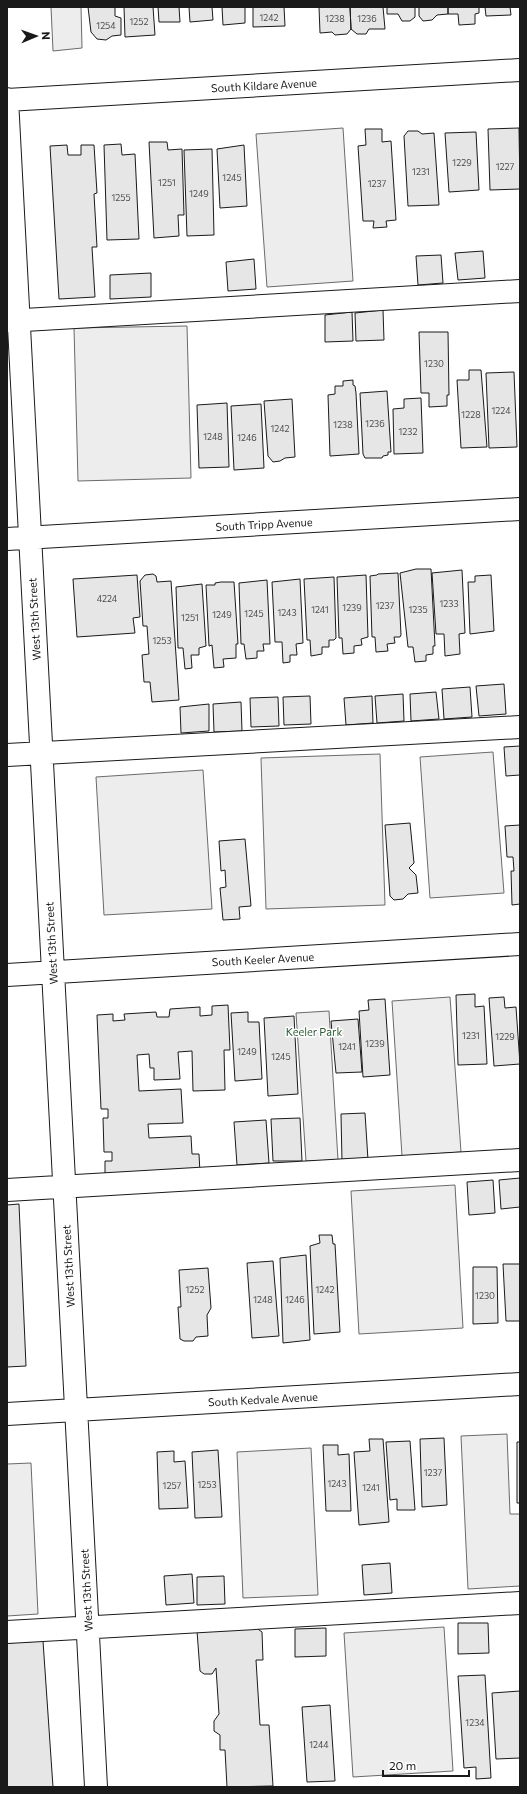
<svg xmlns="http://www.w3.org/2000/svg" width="527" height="1794" viewBox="0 0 527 1794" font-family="Commissioner,sans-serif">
<rect width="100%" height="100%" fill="#fff"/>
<!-- green -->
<path fill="#ededed" stroke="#6a6a6a" d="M51,7H81L82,48L53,51Z
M343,128L353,281L267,287L256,134Z
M187,326L191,478L78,481L74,328Z
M493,752L504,893L430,898L420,757Z
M380,754L385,905L266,909L261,758Z
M203,770L212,909L104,915L96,777Z
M450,997L461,1152L402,1156L392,1001Z
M329,1011L338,1160L306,1161L296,1013Z
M455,1185L463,1328L359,1334L351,1191Z
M507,1434L510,1514H520V1586L468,1589L461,1436Z
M311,1448L318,1595L243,1598L237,1452Z
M31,1463L38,1614L7,1616V1464Z
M444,1627L453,1771L353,1777L344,1633Z"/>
<!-- building -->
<path fill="#e6e6e6" stroke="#1a1a1a" d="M88,7H115V16L121,18V35L112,36L106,40L97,39L91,32Z
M124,7H153L155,35L125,37Z
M158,7H179L180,22H159Z
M189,7H212L213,20L190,22Z
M222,7H245V23L223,25Z
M253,7H284L285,26L253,27Z
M319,7H350L351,29L347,34L335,35L332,32L320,33Z
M350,7H383L385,29H369L366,34H357L351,29Z
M387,7H415V17L410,21H402L398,14H387Z
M419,7H448V14L437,15L432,20L423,21L419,16Z
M448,7H479V13L475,14V24L459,25L458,14H448Z
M485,7H510L511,15L486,16Z
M519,128L520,189L490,190L488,129Z
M365,129H382V142L391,141L396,220L386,221L387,227L373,228L374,221H363L358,146L366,145Z
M408,131H418L422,134L434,133L439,205L408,206L404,136Z
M476,132L479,190L449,192L445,133Z
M149,142H167L168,150L182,149L184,215H178L179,236L154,238Z
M121,144L122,155L135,154L139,239L107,240L104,145Z
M67,145L68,155H81V145H94L97,193L94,194L97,247H92L95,297L59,299L50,146Z
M244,145L247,206L220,208L217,149Z
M212,149L214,235L187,236L184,150Z
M483,251L485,278L458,280L455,253Z
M441,255L443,283L418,285L416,256Z
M254,259L256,289L228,291L226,262Z
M151,273V297L110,299V275Z
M383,310L384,340L356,341L355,313Z
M352,312L353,341L325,342V315Z
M419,332H448L449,395H447V406L429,407V393H421Z
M469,370H481L487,447L461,448L457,380H469Z
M514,372L517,447L489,448L486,373Z
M353,380V385L355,386L356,393L359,454L330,456L328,395L335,394V386H343V381Z
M387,391L391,452H388V455L383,456L382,458H365L363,454L360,393Z
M421,398L423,453L394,454L393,409L404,408V399Z
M292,399L295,457L285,458L280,461L273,462L268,456L264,401Z
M227,403L229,467L199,468L197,405Z
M261,404L264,468L234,470L231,406Z
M416,569H431L435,646H433V654L426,655V661L415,662L413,647H408L400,573Z
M462,570L465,633L459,634L460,654L445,656L444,634H436L432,573Z
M398,573L401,635L400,637H394L395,643L387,644L388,651L376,652L375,637H372L370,576L377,575L378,574Z
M153,574L156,576L157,582L171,581L179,700L152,702L150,682H144L142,655L149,654L147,626H143L140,581L145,575Z
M137,575L140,617L133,618L135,633L77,637L73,579Z
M366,575L368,637L361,639L362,645L354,646V653L343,654L342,638H339L337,577Z
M491,575L494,631L470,634L468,582H475V576Z
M334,577L336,638L334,640H329V647H322V654L311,656L310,640H307L304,579Z
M300,579L303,643L296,644L297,655H290V662L283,663L282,642H275L272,582Z
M267,580L270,644H263L264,651H257V658L246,659L244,644H241L239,583Z
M221,582H234L238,644H236V658L223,659L224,667L214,668L212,645L209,646L206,585H215V583Z
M202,584L206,646L199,648V655H191L192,668L185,669L183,648H178L176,587Z
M504,684L506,714L479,716L476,686Z
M470,687L472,717L444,719L442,689Z
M436,692L439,719L411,721L410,694Z
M403,694L404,721L377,723L375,696Z
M310,696L311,724L284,725L283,697Z
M372,696L373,723L346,725L344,698Z
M278,697L279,726L251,727L250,698Z
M241,702L242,731L214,732L213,704Z
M209,704V731L181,733L180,707Z
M520,746V775L506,776L504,747Z
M410,823L414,863L409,868L416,875L418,893L408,894L403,899L394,900L390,896L385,825Z
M520,825V904L512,905L511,871H514L513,857H507L505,826Z
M245,839L251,906L239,907L240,919L223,920L220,888L226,887L225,870L221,871L219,841Z
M475,994V1007L484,1006L487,1064L458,1065L456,995Z
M504,997L505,1008L516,1007L520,1064L494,1066L489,998Z
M385,999L390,1075L363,1077L359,1011L369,1010L368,1000Z
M228,1005L230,1050H224L225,1090L193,1091L192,1051L178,1052L180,1079L154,1080V1068H150L149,1054L137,1055L139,1091L181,1089L183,1123L148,1124L149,1138L191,1136L192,1154H199L200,1173L105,1177V1161H112V1152H104L103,1118H108V1109H101L97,1015L113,1014V1021L125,1020L124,1014L156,1012L157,1017H169L170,1009L200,1007V1016L212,1015V1006Z
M248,1012V1022H259L262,1079L235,1081L231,1013Z
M294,1016L298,1094L268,1096L264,1018Z
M358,1019L362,1072L336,1073L331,1021Z
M365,1113L368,1160L342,1162L341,1114Z
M300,1118L302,1161H273L271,1119Z
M266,1120L269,1163L237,1165L234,1122Z
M520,1178V1207L501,1209L499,1180Z
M493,1180L495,1213L469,1215L467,1182Z
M19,1204L26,1366L7,1367V1205Z
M319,1235H332L333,1244H335L340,1332L314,1334L310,1246L320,1243Z
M306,1255L310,1340L283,1343L280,1258Z
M273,1261L279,1336L252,1338L247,1263Z
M503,1264H520V1321H506Z
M473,1267H497L498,1323L473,1324Z
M208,1268L211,1308L207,1315L208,1336L196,1337L193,1341H184L180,1339L178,1307H181L179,1270Z
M444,1438L447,1505L422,1507L420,1439Z
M369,1439H383L389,1522L359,1525L354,1452L370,1451Z
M410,1441L415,1510H397V1499L390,1500L386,1442Z
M517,1442H520V1503H517Z
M323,1445H338V1455L349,1454L351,1511H326Z
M218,1450L222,1517L195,1518L192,1452Z
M174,1451V1462L185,1461L188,1508L159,1509L157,1452Z
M390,1563L392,1593L364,1595L362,1565Z
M192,1574L194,1603L166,1605L164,1576Z
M224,1576L225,1604L197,1605V1577Z
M458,1623H488L489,1653L458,1654Z
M255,1627L262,1632L263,1660H256L260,1725H269L273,1786L227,1787L225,1750H220V1735L214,1731V1721L219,1714L216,1668L212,1674H204L200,1671L197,1631Z
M326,1628V1656L295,1657V1629Z
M43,1641L53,1787H7V1643Z
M485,1675L491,1778L476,1779V1767L464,1768L458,1676Z
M520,1691V1758L496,1759L492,1693Z
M330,1705L335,1781L307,1782L302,1707Z"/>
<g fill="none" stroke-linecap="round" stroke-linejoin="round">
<!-- minor casing -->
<g stroke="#1a1a1a" stroke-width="24">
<path id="minor" d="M7,99L96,1787
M7,100L520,70
M7,321L520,291
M7,539L520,509
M7,755L520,727
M7,975L520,944
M7,1190L520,1160
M7,1414L520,1384
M7,1632L520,1603"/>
</g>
<!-- minor -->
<use href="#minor" stroke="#fff" stroke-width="22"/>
</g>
<g text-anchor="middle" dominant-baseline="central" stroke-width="3" stroke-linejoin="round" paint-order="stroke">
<!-- number labels -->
<g font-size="9" fill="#4d4d4d">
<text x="269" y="17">1242</text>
<text x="335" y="18">1238</text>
<text x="367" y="18">1236</text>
<text x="139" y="21">1252</text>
<text x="106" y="25">1254</text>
<text x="462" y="162">1229</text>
<text x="505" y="166">1227</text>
<text x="421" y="171">1231</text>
<text x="232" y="177">1245</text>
<text x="167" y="182">1251</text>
<text x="377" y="183">1237</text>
<text x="199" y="193">1249</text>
<text x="121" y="197">1255</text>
<text x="434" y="363">1230</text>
<text x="501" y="410">1224</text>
<text x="471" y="414">1228</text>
<text x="375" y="423">1236</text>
<text x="343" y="424">1238</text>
<text x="280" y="428">1242</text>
<text x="408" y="431">1232</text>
<text x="213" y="436">1248</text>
<text x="247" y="437">1246</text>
<text x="107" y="598">4224</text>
<text x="449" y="603">1233</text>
<text x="385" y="605">1237</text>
<text x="352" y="607">1239</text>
<text x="320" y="609">1241</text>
<text x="418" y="609">1235</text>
<text x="287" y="612">1243</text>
<text x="254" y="613">1245</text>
<text x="222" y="614">1249</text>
<text x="190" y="617">1251</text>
<text x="162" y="640">1253</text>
<text x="471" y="1035">1231</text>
<text x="505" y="1036">1229</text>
<text x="375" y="1043">1239</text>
<text x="347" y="1046">1241</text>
<text x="247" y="1051">1249</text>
<text x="281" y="1056">1245</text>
<text x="195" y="1289">1252</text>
<text x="325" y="1289">1242</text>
<text x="485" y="1295">1230</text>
<text x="263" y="1299">1248</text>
<text x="295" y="1299">1246</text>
<text x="433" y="1472">1237</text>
<text x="337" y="1483">1243</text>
<text x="207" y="1484">1253</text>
<text x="172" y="1485">1257</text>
<text x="371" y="1487">1241</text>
<text x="475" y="1722">1234</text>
<text x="319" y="1744">1244</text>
</g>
<!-- street labels -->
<g font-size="11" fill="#1a1a1a" stroke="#fff">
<text transform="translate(264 85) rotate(-3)">South Kildare Avenue</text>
<text transform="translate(264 524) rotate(-3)">South Tripp Avenue</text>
<text transform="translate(34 619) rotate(-93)">West 13th Street</text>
<text transform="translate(51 943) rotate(-93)">West 13th Street</text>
<text transform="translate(263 959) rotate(-3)">South Keeler Avenue</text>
<text transform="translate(68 1266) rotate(-93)">West 13th Street</text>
<text transform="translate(263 1399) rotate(-3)">South Kedvale Avenue</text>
<text transform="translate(86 1590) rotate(-93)">West 13th Street</text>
</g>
<!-- park labels -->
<g font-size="11" fill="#2b5a34" stroke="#fff">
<text x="314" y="1031">Keeler Park</text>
</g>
</g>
<!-- border -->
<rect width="527" height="1794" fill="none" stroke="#1a1a1a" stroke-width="16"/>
<!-- north arrow -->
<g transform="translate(36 36) rotate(88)" stroke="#ffffff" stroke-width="3" paint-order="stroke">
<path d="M0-3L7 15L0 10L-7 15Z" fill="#1a1a1a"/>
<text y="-6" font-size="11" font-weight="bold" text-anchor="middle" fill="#1a1a1a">N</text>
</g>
<!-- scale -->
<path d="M383 1770v6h86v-6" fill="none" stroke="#1a1a1a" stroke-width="2"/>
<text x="389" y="1770" font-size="12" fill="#1a1a1a" stroke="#ffffff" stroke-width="3" paint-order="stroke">20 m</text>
</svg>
